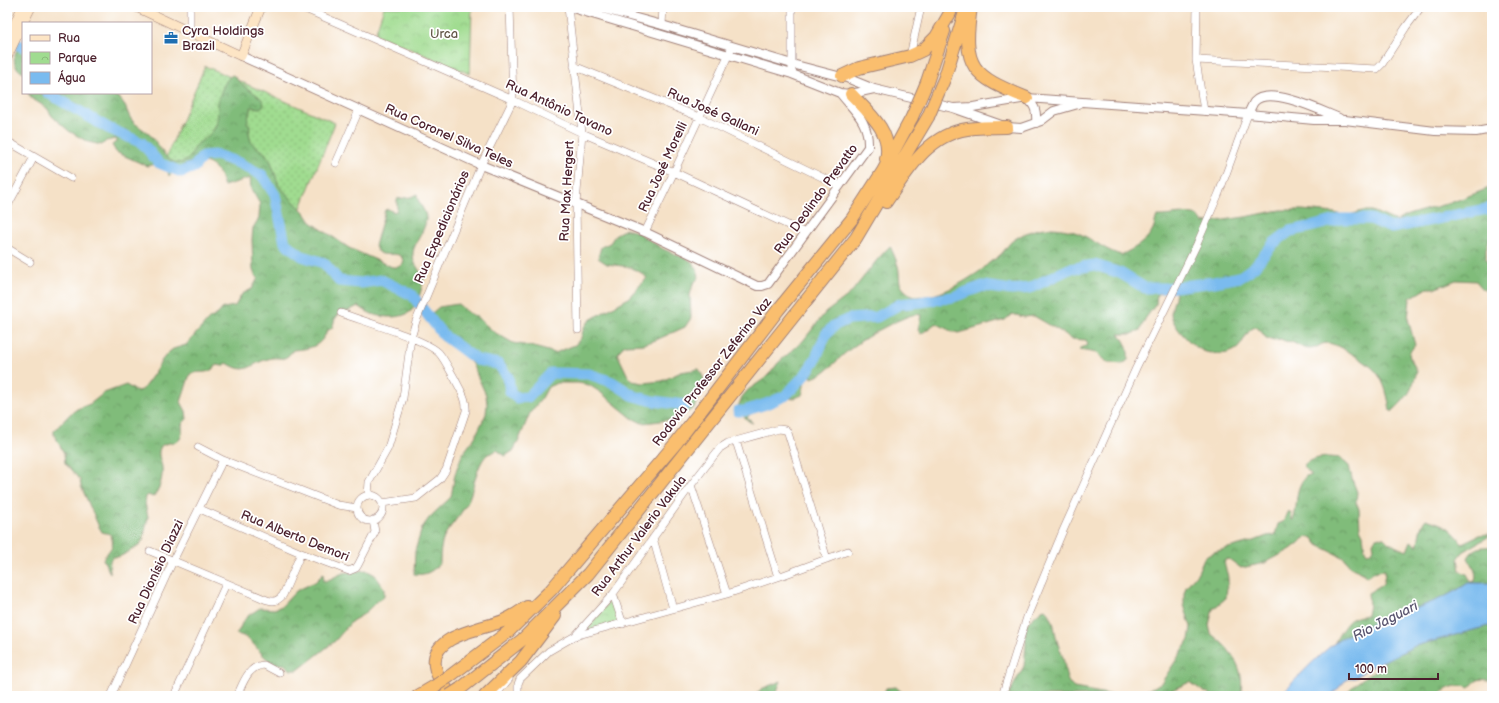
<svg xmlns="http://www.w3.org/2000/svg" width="1499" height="703" viewBox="0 0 1499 703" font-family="'Balsamiq Sans',sans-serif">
<defs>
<pattern id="grass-dots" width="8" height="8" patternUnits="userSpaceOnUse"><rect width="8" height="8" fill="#a0dc90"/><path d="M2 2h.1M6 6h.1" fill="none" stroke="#8bbc7c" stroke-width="1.8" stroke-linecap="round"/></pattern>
<pattern id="forest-crowns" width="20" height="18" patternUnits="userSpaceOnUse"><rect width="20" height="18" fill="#80bc7a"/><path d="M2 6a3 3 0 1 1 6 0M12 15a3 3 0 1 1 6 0" fill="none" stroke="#6b9864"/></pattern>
<pattern id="park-crowns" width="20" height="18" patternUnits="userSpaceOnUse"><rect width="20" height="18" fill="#a0dc90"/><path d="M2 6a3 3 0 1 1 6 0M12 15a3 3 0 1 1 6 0" fill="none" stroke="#8bbc7c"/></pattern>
</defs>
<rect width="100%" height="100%" fill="#fff"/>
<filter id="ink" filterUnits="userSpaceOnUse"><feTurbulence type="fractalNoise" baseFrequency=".025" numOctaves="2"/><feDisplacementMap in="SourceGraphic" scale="8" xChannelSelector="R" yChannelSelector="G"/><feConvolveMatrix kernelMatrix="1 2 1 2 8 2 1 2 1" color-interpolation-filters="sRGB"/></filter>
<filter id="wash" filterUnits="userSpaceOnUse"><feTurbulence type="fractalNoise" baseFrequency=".012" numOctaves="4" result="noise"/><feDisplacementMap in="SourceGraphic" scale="16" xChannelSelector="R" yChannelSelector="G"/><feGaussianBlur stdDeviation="0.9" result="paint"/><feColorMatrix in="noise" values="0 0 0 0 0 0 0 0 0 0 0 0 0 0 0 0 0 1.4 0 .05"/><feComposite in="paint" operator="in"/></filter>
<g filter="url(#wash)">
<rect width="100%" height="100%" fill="#f5e1c7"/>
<!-- grass -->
<path fill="url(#grass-dots)" stroke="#757e5e" d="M205,66L335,123L288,240L265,174L202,152L192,163L182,170L165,160Z"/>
<!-- forest -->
<path fill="url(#forest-crowns)" stroke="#656e52" d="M23,40V73C9,64 14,52 23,40Z
M233,75C237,79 241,84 245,87C251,92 263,96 264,105L260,108L251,107L247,123L250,125L249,133L251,142L255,146L265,153L271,162L279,186L305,213L311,222L349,248L392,267C398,267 401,268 404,262L401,256C392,251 379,260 375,246L385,210L388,209L395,212L397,209V199L411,197L417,194C417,204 427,210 426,220C425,232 411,246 413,257C414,265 421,271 424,279C421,289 419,303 411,311C403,319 382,318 372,314C367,312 363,309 358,306L344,313L341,311L335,319L332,328L327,331C321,347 309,349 293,350C283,364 281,355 268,359C249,364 248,376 227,363L223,366L216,365C209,376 200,370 190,374L181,402L186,411L187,419L182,424C182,428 183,433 181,437C178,446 163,440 160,448C157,455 161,461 162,467C163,478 160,489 153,497L148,495L146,497L145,503L148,517L143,540L139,545L123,555L118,557H113C108,561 110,567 110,573L103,559C110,548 116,547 110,534L102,532L99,527L81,486L80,480L65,463L64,453L54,435V431L69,415L77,409L90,404L104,393L126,385L136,391L142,390L153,375L162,360L168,353L173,349L186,345L209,319L218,314L223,308L235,306L242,294L252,289L258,278L255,275L253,270L252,239L253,228L259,218L260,204L251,189L250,178L224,186C222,181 220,173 216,169C202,154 181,163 169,176L167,167L164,164L161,163L147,166L116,152L112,145L116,142V139L106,141L102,145L88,142L69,131L52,116L47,108L31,98L28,93C45,93 108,89 119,98C125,102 127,113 131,119C136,126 146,130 152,137C159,145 168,167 183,162C193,158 191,152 196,146C202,139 211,136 215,127C219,120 217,111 218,103C219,96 226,76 233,75Z
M1492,187V232L1486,249V259L1492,271V296L1482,288L1476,281L1456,280L1436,288H1427L1410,298L1408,319L1415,345L1409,353L1410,358L1417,371C1411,393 1408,396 1392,412L1390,410C1388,397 1385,383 1377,373C1371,364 1337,343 1327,343C1322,343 1319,346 1315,348C1306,351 1300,346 1292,342C1288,341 1285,342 1281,339L1274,340L1266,338L1260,330L1255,327C1244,331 1244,347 1233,351C1225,355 1214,354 1206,352C1193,348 1173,327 1171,314C1171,308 1175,300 1176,293L1172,290L1157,294L1156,304L1145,319L1140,330L1132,334H1119C1126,342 1129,349 1128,360L1123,364L1109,363L1104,360L1096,353L1080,350L1079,349L1088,345L1086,340L1071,339L1065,334L1034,316L1024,317L1012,314L1005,320L959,333L951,331L936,323L921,334L918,330L921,315C912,313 905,318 897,321C880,329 864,338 849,350C836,360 828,373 812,378L810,370L807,369C804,377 805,386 802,395L795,398L778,399L749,415L747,418L753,423C745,421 742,413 738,407L742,397L748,390L764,379L772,371L778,363L803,341L825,313L850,294L877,260L890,246C893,253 896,259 898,266C900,272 898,282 902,287C918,311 963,283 980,271C984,269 986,265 989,263C992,260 996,259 999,256C1004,252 1007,246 1011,242C1018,236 1030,231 1038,229C1054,226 1075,230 1088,238C1100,245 1108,251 1121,255C1133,249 1147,242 1153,229C1155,225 1155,220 1157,216C1166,217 1191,211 1196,215C1199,217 1201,220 1203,223L1245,217L1281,210H1302L1335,213L1347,216L1362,211H1372L1396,221L1411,214L1453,202Z
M626,229L637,232L663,249L691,261L697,268L699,277L693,284L690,295L691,318L685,327L656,340L644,344L625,345L617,353L627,374L632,381L643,383L662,381L681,372L699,369L704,379L703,389L694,408L676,419L652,422L642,423L632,418L600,392L589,385L578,383H557L548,387L542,398L530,413L518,442L513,451L505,456L497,450C494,452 491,453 488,454C476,463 474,492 466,505C461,514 454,522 448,530C441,540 440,552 440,563C433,571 426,576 414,574L415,551L422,528L429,518L451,497L455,474L462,455L475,437L486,414L487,404L486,395L472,364L460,350L441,340L435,331L432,313L439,307L458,304L467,312L477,317L494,332L513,343L534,347L555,353L575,345L581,338L584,327L590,320L627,299L647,278L640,272L630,267L607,264L598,258L601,247L610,243L616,234Z
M1328,457L1340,458L1349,466L1352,479L1357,492L1356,503L1359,509L1360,529L1363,535L1365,550L1367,553L1371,552L1374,549L1373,543L1375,539L1380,537L1384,538L1389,543L1407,551L1411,541L1416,545H1418C1419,537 1420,525 1426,519C1445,525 1451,527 1462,543L1479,535L1489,534L1488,537L1463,552L1458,559L1460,571L1467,574L1471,582L1475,581C1478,573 1472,565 1468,558C1473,548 1481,546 1492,547V587L1328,657C1333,646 1340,630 1349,621C1354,617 1361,616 1367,615L1369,605L1368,593L1383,584L1385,574V570L1377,571L1366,577L1363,573L1352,568L1344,558L1318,545L1313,538L1309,537L1305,538L1291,549L1265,563L1241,568L1229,559L1225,560C1223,566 1228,572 1228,579C1228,585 1226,592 1226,598L1213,609L1209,625L1211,634C1231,648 1247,671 1240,696H1211L1209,693L1204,692L1190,682C1179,687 1169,691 1158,696H1008L1024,666L1026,644L1025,628L1027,623L1042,610L1045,609C1055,617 1054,632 1058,644C1060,650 1063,656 1064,662C1066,672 1065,681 1074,688L1118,696L1138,694L1154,687L1162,682L1189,640L1191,627L1184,605V593L1186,587L1198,572L1204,558L1214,552L1254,541L1267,536L1275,535L1278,524L1283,522L1289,511L1291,513L1292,520H1293C1299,505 1293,491 1306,476L1312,475L1304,468V465C1311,458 1319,458 1328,457Z
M366,570L375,575L384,588V595L383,598L377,601L364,614L352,621L335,641L298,670H291L284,664C261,667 258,637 236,634L239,630L243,621L249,615L260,608L274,609L282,606L296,591L315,582L323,574L324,581H326L343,573Z
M1492,618V681C1479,678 1478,678 1469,688C1459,683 1448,687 1440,694L1441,696H1343C1356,682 1368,674 1385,666L1383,659L1395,650Z
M781,681L775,696H755L761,689Z
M896,687L906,696H883L886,688Z"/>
<!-- park -->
<path fill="url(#park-crowns)" stroke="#757e5e" d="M384,7H472L470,74L375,34Z
M612,598L620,622L585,632Z"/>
<!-- water -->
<path fill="#7abbef" stroke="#626d8d" d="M1468,583H1492V625L1415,646L1367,669L1355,678L1347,679L1331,696H1279C1300,676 1322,649 1347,635C1386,614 1431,609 1468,583Z"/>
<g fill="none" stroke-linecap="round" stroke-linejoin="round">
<!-- river -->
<path stroke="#7abbef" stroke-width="11" d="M7,40L23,47
M48,93L108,128L142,143L159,163L181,172L194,167L203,156L216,155L239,163L262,175L275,195L285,243L302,256L324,263L339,281L361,283L381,280L412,295L443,335L477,360L498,364L508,377L510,392L517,398L528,397L551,373L589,374L612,382L634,396L653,401L685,405
M738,411H744L766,404L785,396L805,375L815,360L826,334L835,325L849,319L877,317L900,304L920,302L953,297L983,286L1012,290L1030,288L1069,269L1095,265L1120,273L1145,288H1167L1214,282L1240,277L1254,267L1274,243L1290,231L1310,227L1341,219H1371L1391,228L1492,208"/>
</g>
</g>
<g filter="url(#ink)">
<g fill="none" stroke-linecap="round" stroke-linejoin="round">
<!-- minor casing -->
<g stroke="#a08079" stroke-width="8">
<path id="minor" d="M301,7L513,100L582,133L674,172L805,233
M568,7L582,133L576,204L578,330
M792,7V74
M1197,7L1196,60L1204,111
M662,25L663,7
M190,31V7
M910,56L921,7
M1196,60L1377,69L1382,64L1406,27L1421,7
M574,66L699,117L840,186
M7,141L71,178
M336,163L359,110
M7,207L34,157
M645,232L674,172L732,47
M7,248L30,262
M341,313C362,321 426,339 439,353C445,360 450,371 455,379C460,390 467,398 466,411L446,470L440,479L416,498L382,503
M736,441L778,577
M198,447L223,460L338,505L357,508
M691,485L727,594
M368,495L369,482L388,448L403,398L411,338L416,321L481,165L513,100L510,7
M357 508a13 13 0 1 1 26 0a13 13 0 1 1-26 0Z
M200,509L301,553L349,571L356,568L358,565L375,532L373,520
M653,538L673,609
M150,551L267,600C274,602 278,601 283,595L301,553
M613,594L623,624
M575,636L613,594L691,485L720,448L728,443L779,429L786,430L788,433L827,559
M111,696L173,561L223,460
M174,696L226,584
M237,696C243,683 248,666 264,665L279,673
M495,696L509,679
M518,696V684L520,679L549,651L575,636L727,594L778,577L848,551
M1002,696L1027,617L1062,533L1136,368L1197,244L1219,193L1248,114"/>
</g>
<!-- tertiary casing -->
<g stroke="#a08079" stroke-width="10">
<path id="tertiary" d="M569,7L792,74L840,93L851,94L874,89
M596,7L662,25L792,64L838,76H842L874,89L953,108L1007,127L1021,128L1041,121L1054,111L1078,104
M241,56L481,165L645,232L757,286H762L768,284L868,147C869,121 855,112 840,93
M1027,98C1035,106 1037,111 1036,123
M953,108L973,107L1027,98L1248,114L1314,120H1345L1435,131L1476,132L1492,129
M1248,114C1250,110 1252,105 1254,102C1269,85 1322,111 1339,118"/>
</g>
<!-- secondary casing -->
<g stroke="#a08079" stroke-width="10">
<path id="secondary" d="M136,7L241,56L261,7
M23,23L31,7
M7,41L22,7
M7,57L23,23"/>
</g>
<!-- motorway casing -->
<g stroke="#a08079" stroke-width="14">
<path id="motorway" d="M971,7C962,68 972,76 1027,98
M842,76L859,68L910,56L923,50L936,37L950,13
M945,77L964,15
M927,82L944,31
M851,94C868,112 893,132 886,159
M886,202C907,172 927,135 967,129C980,127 994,127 1007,127
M450,676L508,632L551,590L676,443L778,310L852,219L883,171L912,117
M460,689L522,640L588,574L856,238L928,117
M418,696L435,686
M451,696C446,687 436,677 435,666C430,635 482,629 503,621C512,617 520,612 527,607
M485,696L521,661L555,616"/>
</g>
<!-- minor -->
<use href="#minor" stroke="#fff" stroke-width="7"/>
<!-- tertiary -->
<use href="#tertiary" stroke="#fff" stroke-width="8"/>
<!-- secondary -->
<use href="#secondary" stroke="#fde5c5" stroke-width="9"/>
<!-- motorway -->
<use href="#motorway" stroke="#fabe6e" stroke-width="12"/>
<!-- motorway-bridge casing -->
<g stroke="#a08079" stroke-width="14" stroke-linecap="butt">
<path id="motorway-bridge" d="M912,117L927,82
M928,117L945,77
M435,686L450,676
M449,696L460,689"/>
</g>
<!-- motorway-bridge -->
<use href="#motorway-bridge" stroke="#fabe6e" stroke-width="12"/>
</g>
</g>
<!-- icons -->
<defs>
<g id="office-bare" transform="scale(1.08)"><path d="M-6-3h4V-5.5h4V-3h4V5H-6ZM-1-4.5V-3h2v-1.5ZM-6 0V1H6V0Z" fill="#1f6fb2" stroke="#fff" stroke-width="2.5" paint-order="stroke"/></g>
</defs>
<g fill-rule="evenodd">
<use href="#office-bare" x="171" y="38"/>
</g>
<g text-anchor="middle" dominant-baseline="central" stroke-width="3.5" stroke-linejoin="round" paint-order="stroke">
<!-- poi labels -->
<g font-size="13" fill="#4a1f2b" stroke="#fff" text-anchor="start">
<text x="182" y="31">Cyra Holdings<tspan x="182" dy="15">Brazil</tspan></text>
</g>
<!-- park labels -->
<g font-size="13" fill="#645849" stroke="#fff">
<text x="444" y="34">Urca</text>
</g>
<!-- street labels -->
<g font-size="13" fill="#4a1f2b" stroke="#fff">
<text transform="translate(559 108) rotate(25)">Rua Antônio Tavano</text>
<text transform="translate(713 112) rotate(24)">Rua José Gallani</text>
<text transform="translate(449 136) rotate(24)">Rua Coronel Silva Teles</text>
<text transform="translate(663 167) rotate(-65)">Rua José Morelli</text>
<text transform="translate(567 191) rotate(-87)">Rua Max Hergert</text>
<text transform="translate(816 199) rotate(-54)">Rua Deolindo Prevatto</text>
<text transform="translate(442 227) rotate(-67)">Rua Expedicionários</text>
<text transform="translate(712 372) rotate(-52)">Rodovia Professor Zeferino Vaz</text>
<text transform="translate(295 536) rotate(22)">Rua Alberto Demori</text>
<text transform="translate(639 536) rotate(-53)">Rua Arthur Valerio Vakula</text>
<text transform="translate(156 572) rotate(-65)">Rua Dionísio Diazzi</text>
</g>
<!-- water labels -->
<g font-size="14" font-style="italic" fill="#5b5670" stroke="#fff">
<text transform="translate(1385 621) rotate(-27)">Rio Jaguari</text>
</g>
</g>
<!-- margin -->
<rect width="1499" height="703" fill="none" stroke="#fff" stroke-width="24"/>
<!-- legend -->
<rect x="22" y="22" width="130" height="72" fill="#ffffff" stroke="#b7a5aa"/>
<rect x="30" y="35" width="20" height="6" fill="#fde5c5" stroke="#b7a5aa"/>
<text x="58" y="42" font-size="12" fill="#4a1f2b">Rua</text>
<rect x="30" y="52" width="20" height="12" fill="url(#park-crowns)" stroke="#b7a5aa"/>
<text x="58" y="62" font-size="12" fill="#4a1f2b">Parque</text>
<rect x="30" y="72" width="20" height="12" fill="#7abbef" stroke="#b7a5aa"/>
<text x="58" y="82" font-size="12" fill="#4a1f2b">Água</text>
<!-- scale -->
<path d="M1349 673v6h89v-6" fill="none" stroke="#4a1f2b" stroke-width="2"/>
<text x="1355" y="673" font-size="12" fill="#4a1f2b" stroke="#ffffff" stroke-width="3" paint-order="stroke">100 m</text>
</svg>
